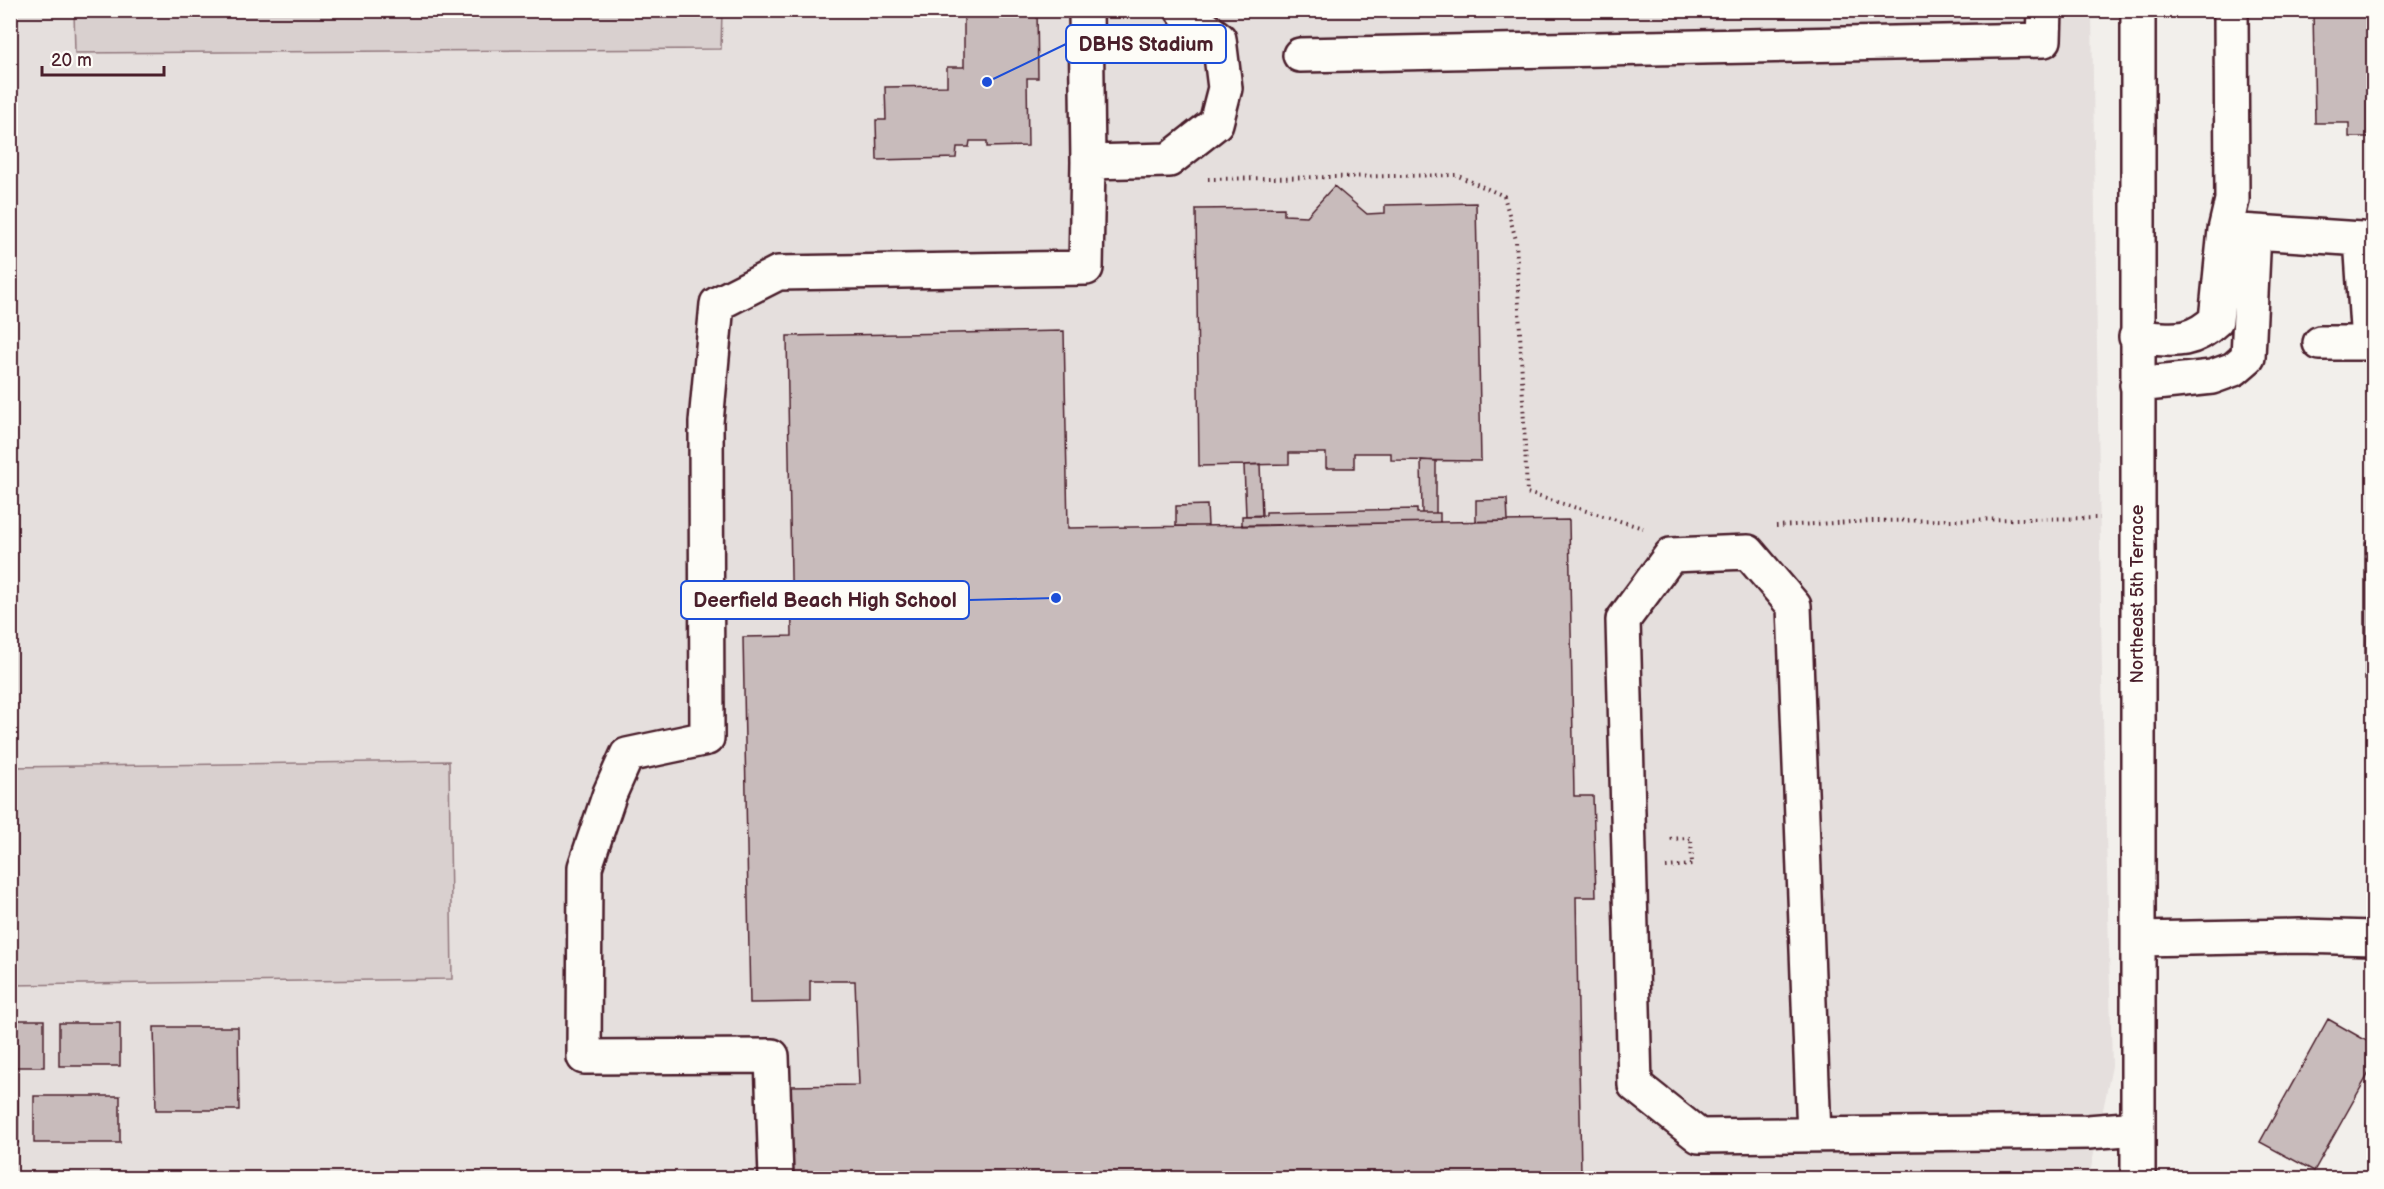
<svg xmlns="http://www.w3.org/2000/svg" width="2384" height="1189" viewBox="0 0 2384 1189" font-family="'Balsamiq Sans',sans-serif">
<rect width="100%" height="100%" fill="#f2efeb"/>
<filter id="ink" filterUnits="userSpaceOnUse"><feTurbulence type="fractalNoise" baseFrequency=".0167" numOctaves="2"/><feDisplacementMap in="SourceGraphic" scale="12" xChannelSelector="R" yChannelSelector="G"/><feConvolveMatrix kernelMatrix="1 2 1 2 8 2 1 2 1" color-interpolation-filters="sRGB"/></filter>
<g filter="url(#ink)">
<!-- built -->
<path fill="#e5dfdd" d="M10,11H2092L2102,678L2112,1066L2089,1178H11Z"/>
<!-- green -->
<path fill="#d9d0cf" stroke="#92787d" stroke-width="1.5" d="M74,11H722L721,49L75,53Z
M449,761L452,979L11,985V767Z"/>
<!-- building -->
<path fill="#c8bbbb" stroke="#4a1f2b" stroke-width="1.5" d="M964,10H1037L1038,78H1027L1028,146L987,147V141H970L969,147H957L956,158L877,160L876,120H886L885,87L947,86V67H964Z
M2313,10H2374V137H2349V123H2315Z
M1334,186L1367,214L1385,213V205L1476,203L1481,461L1391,460V453H1354V468H1326V453H1289V464L1199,466L1196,209L1284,208V215L1307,216Z
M1064,331L1068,528L1569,520L1574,796H1593L1596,897H1576L1581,1173H1570L1571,1178H791L789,1086L859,1085L855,981H810V1002L750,1003L743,637L792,636L787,336Z
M1421,460L1436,461V513H1422Z
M1260,464L1262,516H1246L1244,465Z
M1507,499L1508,521L1476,522V500Z
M1207,505L1208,526H1176V506Z
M1417,509V513H1440V522L1242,526V516L1266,515V512Z
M2365,542H2374V680H2365Z
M2369,717H2374V855H2370Z
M2328,1019L2374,1045V1064L2314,1171L2260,1142Z
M10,1020H44V1067H10Z
M59,1023H120V1066H59Z
M154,1027H238L239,1110H156Z
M34,1096H120V1143H34Z
M10,1098H18V1143H10Z"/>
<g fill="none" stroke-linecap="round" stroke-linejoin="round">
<!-- minor casing -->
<g stroke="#4a1f2b" stroke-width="38">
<path id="minor" d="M2138,10V1178
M1300,55L2044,40L2045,10
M1088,162L1169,160L1216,123L1225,88L1219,39L1182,10
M2225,230L2361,239L2368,343H2320
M2136,337C2170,339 2189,346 2216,320L2225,230L2232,200L2231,10
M2137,385L2212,377L2234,369L2248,357L2254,232
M2138,939L2300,936L2374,938
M1814,1135L1794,606L1748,552L1671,555L1623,620L1635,1085L1699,1136L2088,1132L2138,1128
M776,1178L772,1056L584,1057L585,867L610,793L627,755L707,738L706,422L717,304L778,273L1086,268L1088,162L1086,10"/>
</g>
<!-- path -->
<path stroke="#4a1f2b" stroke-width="4" stroke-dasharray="1.5 4.5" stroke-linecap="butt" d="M1208,179L1456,175L1504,196L1516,240L1527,493L1643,528
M1776,526L1873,521L2100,518
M1666,867L1692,865L1691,838L1667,839"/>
<!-- minor -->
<use href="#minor" stroke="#fdfcf7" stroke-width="33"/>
</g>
</g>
<g text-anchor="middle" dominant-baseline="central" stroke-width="6" stroke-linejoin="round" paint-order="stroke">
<!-- street labels -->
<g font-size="18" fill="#4a1f2b" stroke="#fdfcf7">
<text transform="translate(2137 594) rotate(-90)">Northeast 5th Terrace</text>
</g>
</g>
<!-- callouts -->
<path fill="none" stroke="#1d4ed8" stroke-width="2" d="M987 82L1066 44M1056 598L969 600"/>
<g fill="#1d4ed8" stroke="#fdfcf7" stroke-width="2">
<circle cx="987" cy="82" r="6"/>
<circle cx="1056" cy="598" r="6"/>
</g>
<g fill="#fdfcf7" stroke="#1d4ed8" stroke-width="2">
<rect x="1066" y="25" width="160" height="38" rx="6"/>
<rect x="681" y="581" width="288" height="38" rx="6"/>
</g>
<g font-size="20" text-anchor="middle" font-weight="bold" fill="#4a1f2b">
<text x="1146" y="51">DBHS Stadium</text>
<text x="825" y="607">Deerfield Beach High School</text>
</g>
<!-- margin -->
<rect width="2384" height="1189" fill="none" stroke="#fdfcf7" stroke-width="36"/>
<rect x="18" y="18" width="2348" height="1153" fill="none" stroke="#4a1f2b" stroke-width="2" filter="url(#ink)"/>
<!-- scale -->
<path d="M42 66v9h122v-9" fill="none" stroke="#4a1f2b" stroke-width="3"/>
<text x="51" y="66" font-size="18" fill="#4a1f2b" stroke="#fdfcf7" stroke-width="4.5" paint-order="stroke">20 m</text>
</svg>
